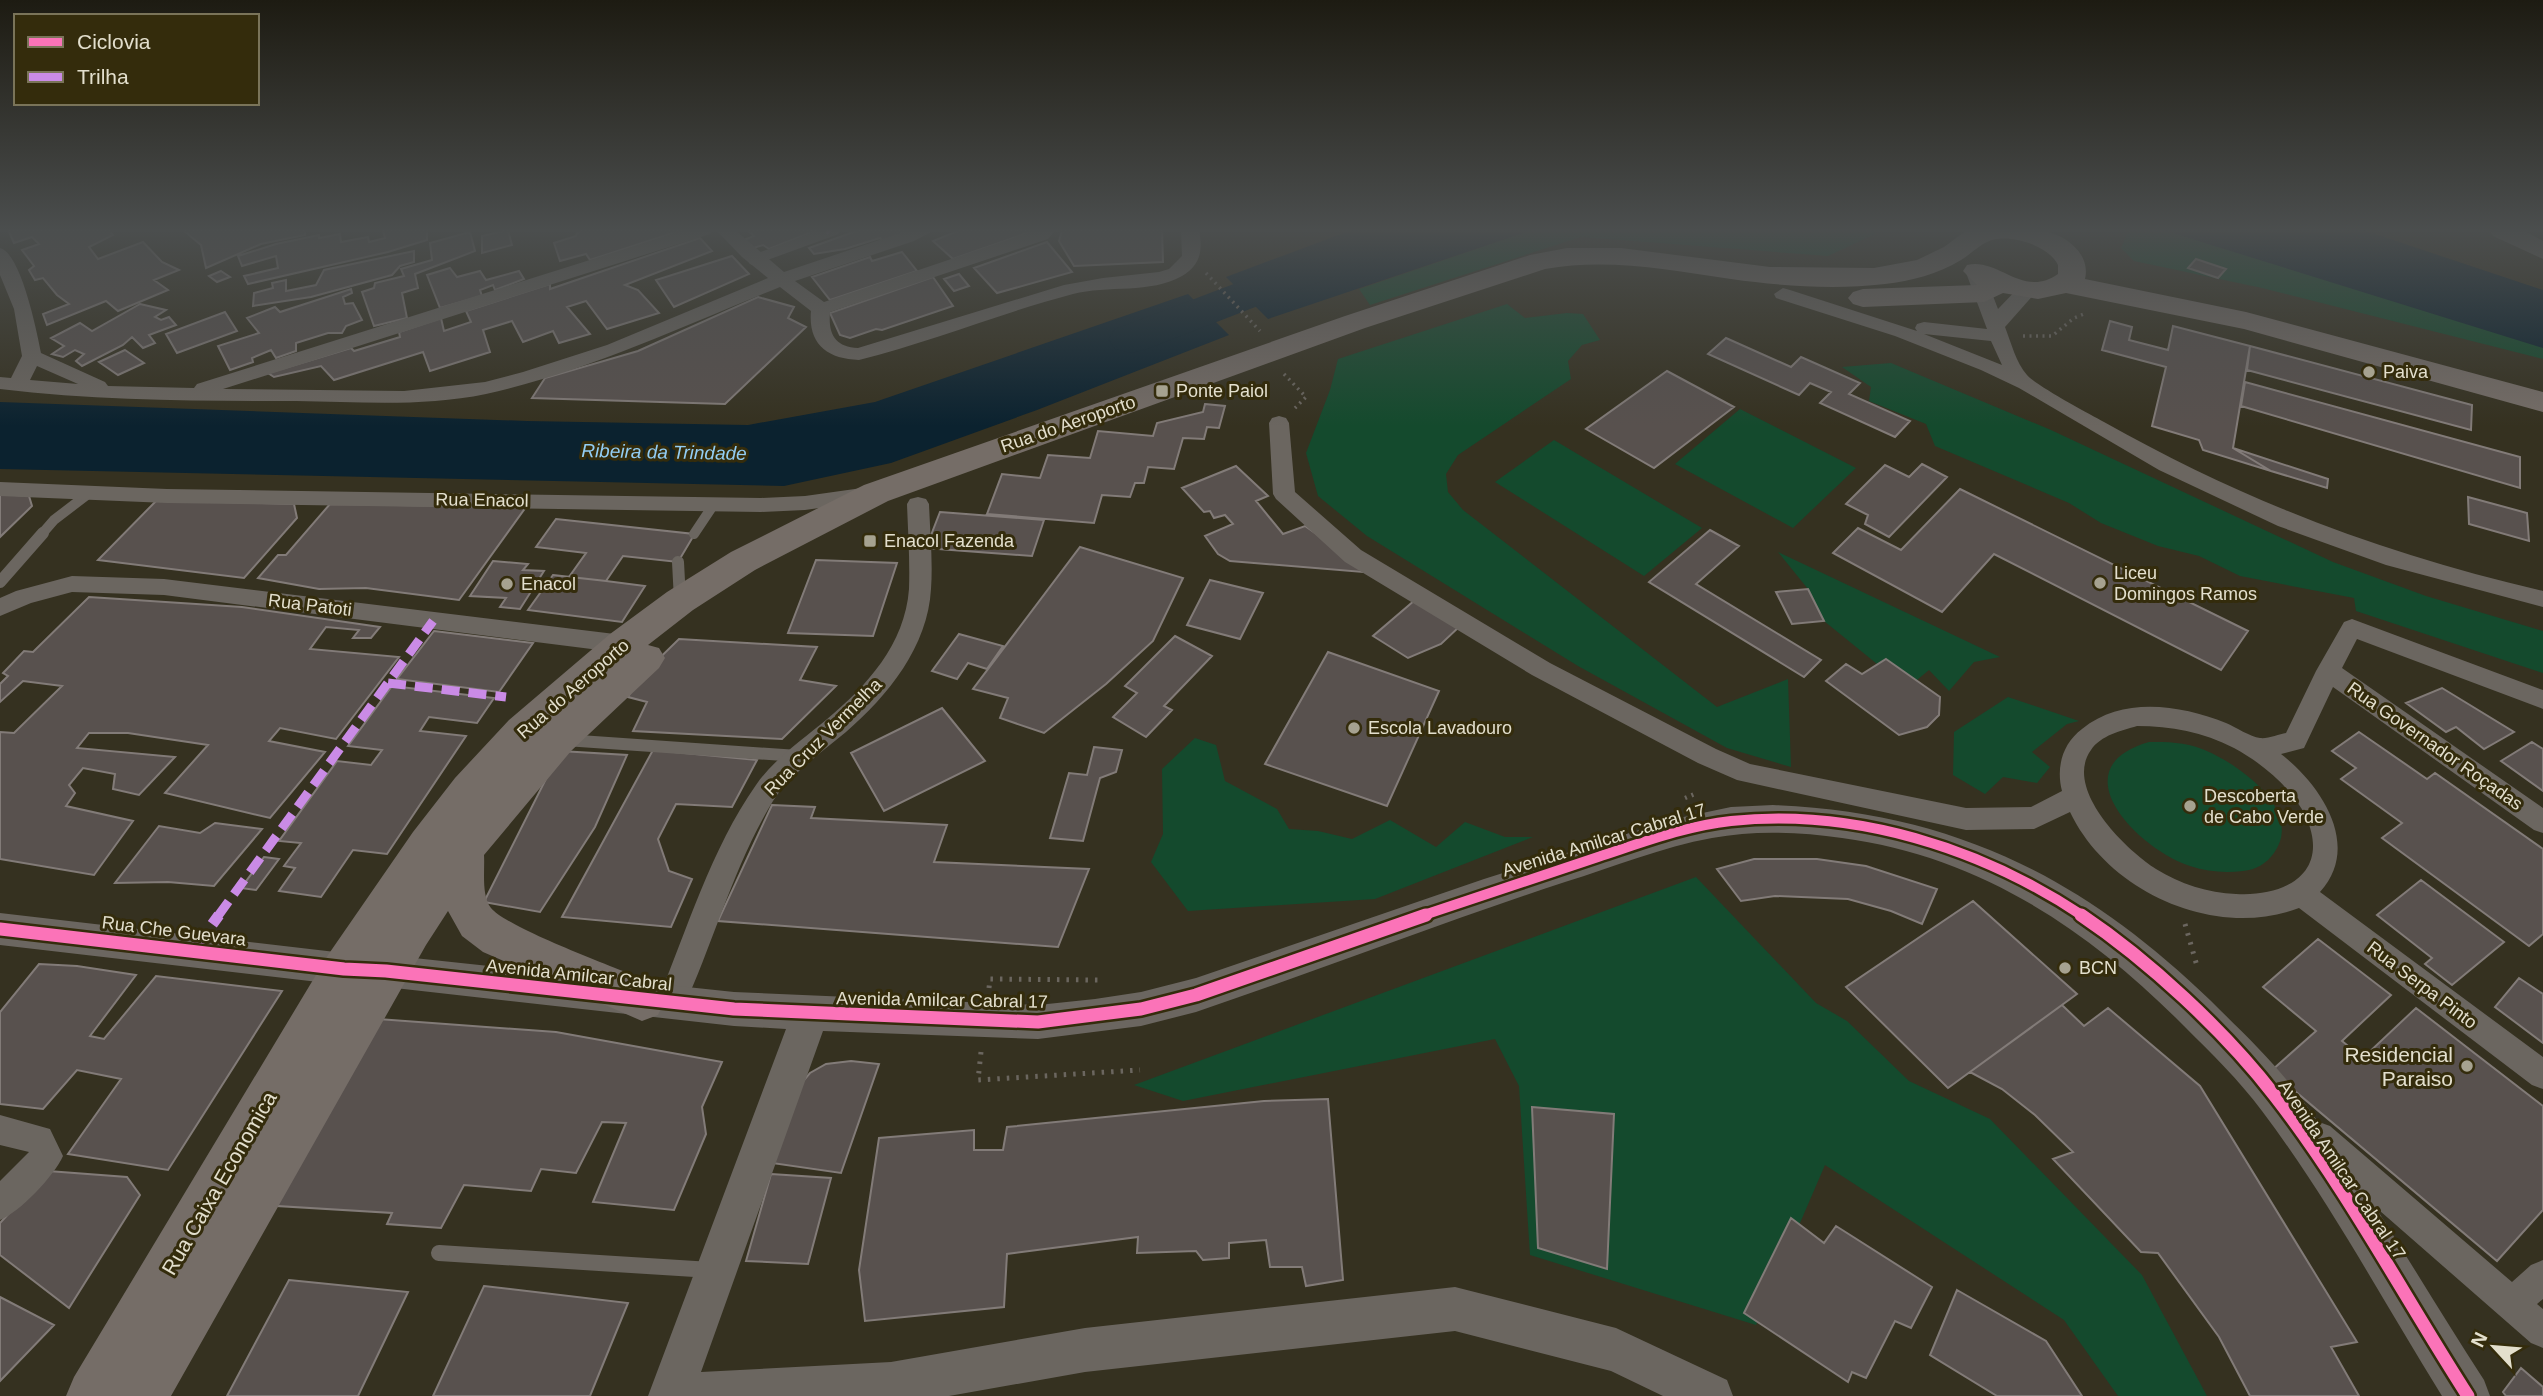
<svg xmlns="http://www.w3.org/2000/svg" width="2543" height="1396" viewBox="0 0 2543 1396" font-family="Helvetica,sans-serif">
<rect width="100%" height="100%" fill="#353120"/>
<!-- green -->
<path fill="#144a2d" d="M1532,230H1872L1877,233L1828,256L1581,237L1370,305L1359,289Z
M2129,230H2180L2543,323V359L2262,288L2134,261L2121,248Z
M1507,304L1525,318L1567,313L1583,314L1600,340L1582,345L1568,361L1571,379L1458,455L1446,474L1448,492L1463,510L1717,707L1788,679L1791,767L1727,748L1578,666L1367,536L1318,496L1306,453L1330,390L1338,359Z
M1891,363L2051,430L2333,562L2426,596L2543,631V673L2356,611L2354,598L2240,576L2199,556L2158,546L2101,523L2069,503L1935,446L1926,424L1869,401L1871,387L1842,367Z
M1740,409L1856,468L1793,528L1675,464Z
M1554,440L1702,528L1644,576L1495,482Z
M1778,552L2000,657L1974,662L1949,691L1929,670L1911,685L1882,668L1824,621L1808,589Z
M2008,697L2079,721L2067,724L2032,752L2050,767L2037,783L2003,777L1985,794L1953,775L1954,732Z
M1195,738L1216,745L1225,781L1277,809L1289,829L1318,831L1352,839L1390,820L1436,847L1465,822L1505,837H1533L1375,899L1188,911L1151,862L1163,834L1162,769Z
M2149,742C2167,742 2185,742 2202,749C2236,762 2305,810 2274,853C2267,863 2256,870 2243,871C2225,873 2208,872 2190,866C2138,849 2058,768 2149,742Z
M1696,877L1816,1003L1847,1021L1909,1081L1990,1119L2142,1275L2207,1396H2118L2064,1320L1825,1165L1756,1325L1530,1255L1519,1086L1495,1039L1183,1101L1134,1085Z"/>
<!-- water -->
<path fill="#0b222f" d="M1352,230H1532L1268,319L1226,277Z
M2163,230H2363L2543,290V348Z
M1188,294L1229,335L1037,410L891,463L784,486L0,469V402L527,421L748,425L875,402Z"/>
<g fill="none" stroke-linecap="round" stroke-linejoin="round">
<!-- river -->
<path fill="#0b222f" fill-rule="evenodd" d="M1376,230H1435L1430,239L1147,349L1131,353L1115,349L1108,339L1115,329Z"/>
</g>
<!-- building -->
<path fill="#58514e" stroke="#827b78" stroke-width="2" d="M8,230H109L113,235L89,247L98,259L143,242L162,262L179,270L154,280L168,290L118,311L106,301L47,325L43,314L69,304L57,295L43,278L35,280L29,270L34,266L22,250L39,244L32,237L14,243Z
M183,230H305V235L261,244L206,268L201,245Z
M427,230V240L388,252L248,284L244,276L278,268L276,256L242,266L238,256L276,244L319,235V238L340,234L341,242L368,237L369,242L385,238L383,231Z
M508,230L512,245L482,253V236Z
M584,230H682L590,260L586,254L560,261L554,243L576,236L577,233Z
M747,230H817L769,249L763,245L750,249L741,241L754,236Z
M859,230H910L883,242L880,238L845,249L814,254L809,248Z
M960,230H1032L1033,231L953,259L933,241Z
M1062,230H1162L1163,262L1074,266L1059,241Z
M470,232L475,251L415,274L418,288L402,293L407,318L374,326L362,292L374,288L375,283L404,276L401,269L432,260L430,243Z
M700,238L712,251L625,285L638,290L659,313L607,329L586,301L567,307L590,334L559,343L553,331L523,342L512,321L483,330L490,352L430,371L423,352L334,380L321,366L274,377L268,373L351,348L354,351L400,337L399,332L441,318L444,331L471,322L466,311L550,284V289Z
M1047,242L1072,272L997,293L974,268Z
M414,251V262L400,266L392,275L311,297L253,306L254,293L273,288L272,283L286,280V291L316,285L324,270Z
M902,252L917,271L830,300L812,277L870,257L872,261Z
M732,256L749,274L674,307L656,280Z
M2196,259L2226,269L2218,278L2188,268Z
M450,268L457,277L480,271L486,280L519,271L524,279L495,290L493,285L480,290L482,296L440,308L427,275Z
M221,271L230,277L217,282L209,276Z
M959,274L969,286L954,291L944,279Z
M933,277L953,306L882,330L876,329L850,338L840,335L830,313Z
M351,289L352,293L343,297L345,304L353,303L362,320L346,326L342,333H328L296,343V351L276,358L271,350L252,358L253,362L230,370L218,346L259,333L247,318L275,307L280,312Z
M758,297L794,307L788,318L806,327L725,404L532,398L545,378L638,351Z
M140,304L166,310L155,317L161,320L169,317L176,325L149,335L155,343L143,348L132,337L123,345L82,366L76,361L84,354L75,350L63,357L52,354L64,346L51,338L80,323L92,331Z
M225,312L237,331L177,353L166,334Z
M2110,321L2132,327L2129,340L2168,350L2173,326L2250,346L2233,448L2271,471L2203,450L2199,440L2152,426L2166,367L2102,350Z
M1726,338L1791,367L1801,357L1860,383L1849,394L1910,421L1895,437L1820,403L1831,392L1810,383L1799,395L1708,354Z
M2250,346L2472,405L2471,430L2247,370Z
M125,350L144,363L118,375L99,362Z
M1667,371L1734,407L1654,468L1586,429Z
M2245,382L2520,457V488L2241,406Z
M1205,404L1225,406L1219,428L1207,427L1204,439L1183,438L1174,469L1148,467L1144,483H1135L1130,497L1102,495L1094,523L987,514L1002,474L1040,478L1048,455L1090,458L1098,431L1153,436L1157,423L1203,412Z
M2233,448L2328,479L2327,488L2271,471Z
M1922,464L1947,477L1889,537L1865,524L1868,515L1846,504L1885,465L1909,477Z
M1236,466L1268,496L1256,501L1283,534L1305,526L1364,567L1363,572L1230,561L1218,554L1205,536L1233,524L1225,515L1214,518L1210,511L1204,512L1182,488Z
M1960,489L2248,631L2221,670L1994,554L1942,612L1833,553L1858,528L1901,550Z
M0,494L29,496L32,506L0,537Z
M2468,497L2527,513L2529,541L2469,524Z
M157,500L294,504L297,518L244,578L98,560Z
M330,504L526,507L459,600L366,588L319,589L258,578L278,555H286Z
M940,512L1044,520L1032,556L926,548Z
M556,519L694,534V535L678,562L623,556L606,581L569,577L586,553L536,547Z
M1710,530L1739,546L1696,584L1821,660L1804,677L1649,582Z
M1080,547L1183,578L1153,641L1106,684L1044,733L1000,718L1008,698L973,689Z
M816,560L897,563L873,636L788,633Z
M493,561L528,564L523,570L544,571L520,609L500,607L506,598L470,596Z
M553,575L606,581L645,586L622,622L528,610Z
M1210,580L1263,593L1240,639L1187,625Z
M1808,589L1824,621L1792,624L1776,592Z
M89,597L242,607L380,627L371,638H353L359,630L326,627L310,649L399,657L336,739L280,728L269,741L325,752L270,818L165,793L208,745L128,733H89L77,748L175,757L139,795L113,789L115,774L83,768L69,785L75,793L66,806L133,821L94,875L0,859V732L14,733L62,686L23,681L0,702V684L8,676L3,673L24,651L33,652Z
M1415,600L1459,627L1441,644L1408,658L1373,636Z
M434,631L533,643L499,692L397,679Z
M959,634L1003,646L987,669L968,663L957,679L932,671Z
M1175,636L1212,656L1164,706L1172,710L1146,737L1113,717L1137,693L1125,686Z
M679,639L817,647L800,680L836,686L782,739L633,731L647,702L628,697L638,679Z
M1328,652L1439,691L1387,806L1265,764Z
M1886,659L1940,697L1939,715L1927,727L1899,735L1826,681L1846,664L1862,674Z
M392,686L494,698L477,723L429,717L420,731L466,736L387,854L353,850L321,897L279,891L295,868L284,866L301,843L279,841L337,761L371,765L382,750L348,746Z
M2442,688L2514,732L2484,749L2456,727L2446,732L2406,703Z
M942,708L985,761L884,811L851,753Z
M2359,732L2427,779L2435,773L2543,849V934L2529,946L2382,838L2402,823L2341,779L2356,768L2332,751Z
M2532,742L2543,749V791L2501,761Z
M1094,747L1122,750L1116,772L1100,778L1083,841L1050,838L1069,773L1087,775Z
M653,750L757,760L732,807L676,804L658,839L669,871L692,879L671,927L562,917Z
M560,751L627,755L595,827L540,912L484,902Z
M772,805L815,807L811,818L947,825L934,862L1089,869L1058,947L718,921Z
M215,823L262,829L214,886L168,882L115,883L159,826L200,833Z
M264,857L279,859L256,890L241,888Z
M1754,859H1817L1866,866L1937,889L1922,924L1891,911L1848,899L1775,896L1741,901L1717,869Z
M2421,880L2504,942L2452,985L2425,964L2432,958L2377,915Z
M1973,901L2077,994L1948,1088L1846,987Z
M2318,939L2391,995L2342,1041L2363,1058L2416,1008L2543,1106V1210L2497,1261L2271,1071L2316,1031L2263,987Z
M39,964L77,966L136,975L90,1036L104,1039L156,976L282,991L168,1170L68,1154L121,1079L77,1070L43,1109L0,1104V1012Z
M2519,978L2543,994V1043L2495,1007Z
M2062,1005L2084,1026L2108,1008L2200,1086L2357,1342L2331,1347L2359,1396H2250L2219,1337L2158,1253L2141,1252L2053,1159L2073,1152L2035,1115L2002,1089L1970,1072Z
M378,1019L556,1032L722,1062L702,1107L706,1134L674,1210L593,1202L626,1123L602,1122L576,1173L541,1169L531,1191L464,1185L441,1228L387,1224L392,1213L261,1205Z
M851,1061L879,1064L841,1173L772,1163L798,1087L810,1073L826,1064Z
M1328,1099L1343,1280L1306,1286L1302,1267H1270L1266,1240L1229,1243V1258L1203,1260L1196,1251L1137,1253L1138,1237L1007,1254L1004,1307L865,1321L859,1270L879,1138L974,1130V1150H1003L1007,1127L1264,1101Z
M1532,1107L1614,1114L1607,1269L1538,1248Z
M48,1171L127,1177L140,1195L69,1308L0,1255V1223Z
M771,1174L831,1178L808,1264L746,1261Z
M1791,1218L1824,1243L1836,1226L1932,1287L1911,1328L1895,1321L1866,1378L1852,1372L1848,1382L1744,1313Z
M289,1280L408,1292L358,1396H227Z
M484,1286L628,1303L590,1396H433Z
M1957,1290L2046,1341L2082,1396H1997L1930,1355Z
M0,1297L54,1325L0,1381Z
M2521,1368L2543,1387V1396H2506L2503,1392Z"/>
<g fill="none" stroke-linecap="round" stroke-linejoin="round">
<!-- path-far2 -->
<path stroke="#6b665f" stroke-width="3.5" stroke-dasharray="2 4.5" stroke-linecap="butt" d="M1206,273L1260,331
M2023,336H2052L2074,318L2084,314
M1284,374L1306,397L1295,408"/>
<!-- path-far1 -->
<path stroke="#6b665f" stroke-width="4.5" stroke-dasharray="2 5" stroke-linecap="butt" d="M1685,798L1697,793"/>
<!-- path -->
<path stroke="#6b665f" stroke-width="5" stroke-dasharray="2.5 7" stroke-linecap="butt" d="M2185,924L2197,966
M989,988L990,979L1099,980
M981,1052L978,1080L1140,1070"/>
<!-- service-far2 -->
<path stroke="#6b6660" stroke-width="10" d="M753,260L835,230
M694,534L714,504
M41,535L54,520L88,494"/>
<!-- service-far1 -->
<path stroke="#6b6660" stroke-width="12" d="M678,562L680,600
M0,582L43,533
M565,740L798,756"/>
<!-- service -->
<path stroke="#6b6660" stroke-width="16" d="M439,1253L711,1270"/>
<!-- minor -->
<path fill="#6b6660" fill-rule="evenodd" d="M685,230H713L710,234L223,389L404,391L485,382L523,372L607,345L768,278L742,257L716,230H735L784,272L909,230H935L914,241L795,281L824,302L1037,230H1056L1048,239L830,312C828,334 835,347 858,348L1064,285L1103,278L1159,272L1169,269L1182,256L1181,230H1199C1203,249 1201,265 1182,276C1151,294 1107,285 1073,294C1001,313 931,342 859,360C827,359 808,344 811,311L780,287C683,326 589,371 486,394C423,407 361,402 296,401C197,401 99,401 0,389V377L11,378L22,356L14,309L0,275V248C21,253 37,332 41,353L105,382L108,386L194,388L197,384ZM37,366L78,384L30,380Z
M1974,265L1983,270L1998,309L2021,285H2035L2037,289L2035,293L2005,327C2011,342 2016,363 2027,375C2035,385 2089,414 2104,422C2246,502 2384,554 2543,591V607L2386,565L2278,526L2159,470L2019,388L1981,370L1895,336L1776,298L1774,294L1783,288L1790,290L1917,331L1915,328L1917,324L1924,322L1987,329L1965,270ZM1924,334L1991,341L2002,365Z
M1279,416L1286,418L1289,423L1295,492L1361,550L1550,663L1716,749L1750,764L1966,808L2031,807L2062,791C2056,768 2062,744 2082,729C2123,696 2180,705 2226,723C2236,727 2250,737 2260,738C2268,739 2279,734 2286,733L2316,671L2344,622L2352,619L2543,690V709L2357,639L2342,668L2543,808V833L2534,830L2333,687L2304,748L2281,754C2321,785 2362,846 2320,892L2543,1057V1089L2532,1085L2299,908C2215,940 2108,892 2070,812L2034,829L1966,830L1737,780L1698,763L1532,675L1345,562L1276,499L1273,494L1269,423L1272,418ZM2137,726C2171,726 2203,732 2234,748C2262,763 2292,788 2306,817C2331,873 2285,897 2236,894C2208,893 2180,884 2156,869C2126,850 2063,789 2091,750C2101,735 2121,731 2137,726Z
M0,482L167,489L761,498L805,496L869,487L877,489L880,494L877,499L869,501L805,510L761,512L167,503L0,496Z
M918,497L926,499L929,504C930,532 933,561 931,589C928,646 888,696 846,732C821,753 791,773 773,801C733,867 714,942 682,1011L672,1015L662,1011L657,1002C687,930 711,849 756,785C774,759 802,740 826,720C867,686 905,644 909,589C910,561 908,532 907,504L910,499Z
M72,576L164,579L623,635L631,638L635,644L631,650L623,653L164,595L72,592L31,603L0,616V598L16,591Z
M0,1115L50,1129L63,1156C54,1176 20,1212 0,1220V1181L29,1152L0,1145Z
M2319,1122L2330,1126L2512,1282L2531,1265L2543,1260V1299L2537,1304L2543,1309V1348L2531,1343L2308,1148L2303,1137L2308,1126Z"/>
<!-- tertiary -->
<path fill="#6b6660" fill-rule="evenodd" d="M1773,805C1952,812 2082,877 2210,1000C2237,1027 2266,1054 2290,1084C2362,1177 2420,1282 2484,1380L2490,1396H2442C2383,1301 2329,1200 2262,1111C2239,1080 2211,1053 2184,1026C2089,930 1979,856 1842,838C1799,832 1755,830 1712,838C1662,847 1614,867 1565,882C1441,923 1320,970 1196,1012L1141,1026L1038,1039L823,1031L701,1372L891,1362L1085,1328L1455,1287L1616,1328L1727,1380L1733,1396H1663L1611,1371L1455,1331L1085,1372L949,1396H648L786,1029L734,1026L386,987L344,985L0,945V913L344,953L386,955L734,992L1038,1005L1095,999L1141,992L1196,978L1484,879L1674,819L1731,807Z"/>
<!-- secondary -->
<path fill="#6c6760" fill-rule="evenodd" d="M2489,230H2523L2543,241V259L2493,236Z"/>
<!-- primary -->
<path fill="#756d67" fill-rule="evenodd" d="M1967,230C1991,230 2020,226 2044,231C2066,235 2091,254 2085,279L2246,312L2543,392V412L2244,329L2066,293L2038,299L2003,293L1984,302L1863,307L1853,304L1848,298L1853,292L1863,289L1977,285L1963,271L1967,265C1998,257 2023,299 2058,274V265C2049,246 2012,234 1992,240C1981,243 1971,254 1961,260C1938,274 1911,281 1885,284C1834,290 1781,286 1731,279C1668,270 1608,258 1545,269L1365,328L888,501L755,570L693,610L648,645L659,648L665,658L659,668L571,751L484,855C485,870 481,895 491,908C508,929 627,972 658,985L665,1000L658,1015L642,1021L483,952L462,936L448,911L426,945L171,1396H66L74,1377L328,955L413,832L455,778L509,720L610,634L667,592L731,552L864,485L1345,316L1530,255L1567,248H1621L1770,267L1874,268L1917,260L1944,247Z"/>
<!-- quiet-far2 -->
<path stroke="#ca8be6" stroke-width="7" stroke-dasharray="14 7" stroke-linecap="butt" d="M828,230L830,232"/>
<!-- quiet-far1 -->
<path stroke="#ca8be6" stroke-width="9" stroke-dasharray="18 9" stroke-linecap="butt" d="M388,683L506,697
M218,916L433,621"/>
<!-- quiet -->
<path stroke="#ca8be6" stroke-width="11" stroke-dasharray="22 11" stroke-linecap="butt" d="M193,951L219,915"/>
<!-- cycleway-far1 casing -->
<g stroke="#342c0c" stroke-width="15">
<path id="cycleway-far1" d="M1421,916C1480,896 1539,877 1598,857C1641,843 1685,826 1731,821C1855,808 1981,848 2083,916"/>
</g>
<!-- cycleway casing -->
<g stroke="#342c0c" stroke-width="18">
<path id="cycleway" d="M2081,915C2148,960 2225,1031 2275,1096C2346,1187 2405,1298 2468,1396
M0,929L344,969L386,971L734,1009L1038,1022L1141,1009L1196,995L1426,915"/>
</g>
<!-- cycleway-far1 -->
<use href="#cycleway-far1" stroke="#fb73b8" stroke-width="10"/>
<!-- cycleway -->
<use href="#cycleway" stroke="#fb73b8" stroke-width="13"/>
</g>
<!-- sky -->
<linearGradient id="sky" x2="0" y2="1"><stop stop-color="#1d1b12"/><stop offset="0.54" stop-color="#4b4e4e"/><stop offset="1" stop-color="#4b4e4e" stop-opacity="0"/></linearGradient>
<rect width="2543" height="426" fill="url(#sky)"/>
<!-- markers -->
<g fill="#a6a290" stroke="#342c0c" stroke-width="2.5">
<circle cx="2369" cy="372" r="7"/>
<rect x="1155" y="384" width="14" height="14" rx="3.5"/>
<rect x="863" y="534" width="14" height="14" rx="3.5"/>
<circle cx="2100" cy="583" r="7"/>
<circle cx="507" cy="584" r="7"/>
<circle cx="1354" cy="728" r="7"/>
<circle cx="2190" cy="806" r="7"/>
<circle cx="2065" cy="968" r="7"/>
<circle cx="2467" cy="1066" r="7"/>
</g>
<g text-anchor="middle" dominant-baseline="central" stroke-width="6" stroke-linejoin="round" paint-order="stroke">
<!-- poi labels -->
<g font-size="18" fill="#e3dfcd" stroke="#342c0c" text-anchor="start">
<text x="2383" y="372">Paiva</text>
<text x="1176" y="391">Ponte Paiol</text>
<text x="884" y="541">Enacol Fazenda</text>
<text x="2114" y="573">Liceu<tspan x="2114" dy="21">Domingos Ramos</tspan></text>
<text x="521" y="584">Enacol</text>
<text x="1368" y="728">Escola Lavadouro</text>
<text x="2204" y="796">Descoberta<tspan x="2204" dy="21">de Cabo Verde</tspan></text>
<text x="2079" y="968">BCN</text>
</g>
<!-- street labels -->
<g font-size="18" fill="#e3dfcd" stroke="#342c0c">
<text transform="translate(1068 424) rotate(-19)">Rua do Aeroporto</text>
<text transform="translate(482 500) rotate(1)">Rua Enacol</text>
<text transform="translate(310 605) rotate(7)">Rua Patoti</text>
<text transform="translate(573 689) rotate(-41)">Rua do Aeroporto</text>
<text transform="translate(823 737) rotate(-45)">Rua Cruz Vermelha</text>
<text transform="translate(2435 746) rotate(35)">Rua Governador Roçadas</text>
<text transform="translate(1604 840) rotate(-17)">Avenida Amilcar Cabral 17</text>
<text transform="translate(174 931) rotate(7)">Rua Che Guevara</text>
<text transform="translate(579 975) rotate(6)">Avenida Amilcar Cabral</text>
<text transform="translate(2422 985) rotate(37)">Rua Serpa Pinto</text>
<text transform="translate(942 1000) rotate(1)">Avenida Amilcar Cabral 17</text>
<text transform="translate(2342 1170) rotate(56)">Avenida Amilcar Cabral 17</text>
</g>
<!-- water labels -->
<g font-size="19" font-style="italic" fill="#92cdf4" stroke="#342c0c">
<text transform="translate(664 452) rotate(1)">Ribeira da Trindade</text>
</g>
<!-- near-poi labels -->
<g font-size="21" fill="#e3dfcd" stroke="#342c0c" text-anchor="end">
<text x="2453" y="1054">Residencial<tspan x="2453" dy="24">Paraiso</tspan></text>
</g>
<!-- near-street labels -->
<g font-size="21" fill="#e3dfcd" stroke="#342c0c">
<text transform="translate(219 1183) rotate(-60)">Rua Caixa Economica</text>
</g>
</g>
<!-- legend -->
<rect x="14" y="14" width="245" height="91" fill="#342c0c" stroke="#7a7459" stroke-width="2"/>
<rect x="28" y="37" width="35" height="10" fill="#fb73b8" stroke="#7a7459" stroke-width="2"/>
<text x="77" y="49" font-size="21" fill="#e3dfcd">Ciclovia</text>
<rect x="28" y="72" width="35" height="10" fill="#ca8be6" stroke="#7a7459" stroke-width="2"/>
<text x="77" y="84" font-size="21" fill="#e3dfcd">Trilha</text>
<!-- north arrow -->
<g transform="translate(2494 1347) rotate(296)" stroke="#342c0c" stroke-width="5" paint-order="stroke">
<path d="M0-5L12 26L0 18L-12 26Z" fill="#e3dfcd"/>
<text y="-10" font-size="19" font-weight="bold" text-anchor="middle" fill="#e3dfcd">N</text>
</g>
</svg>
